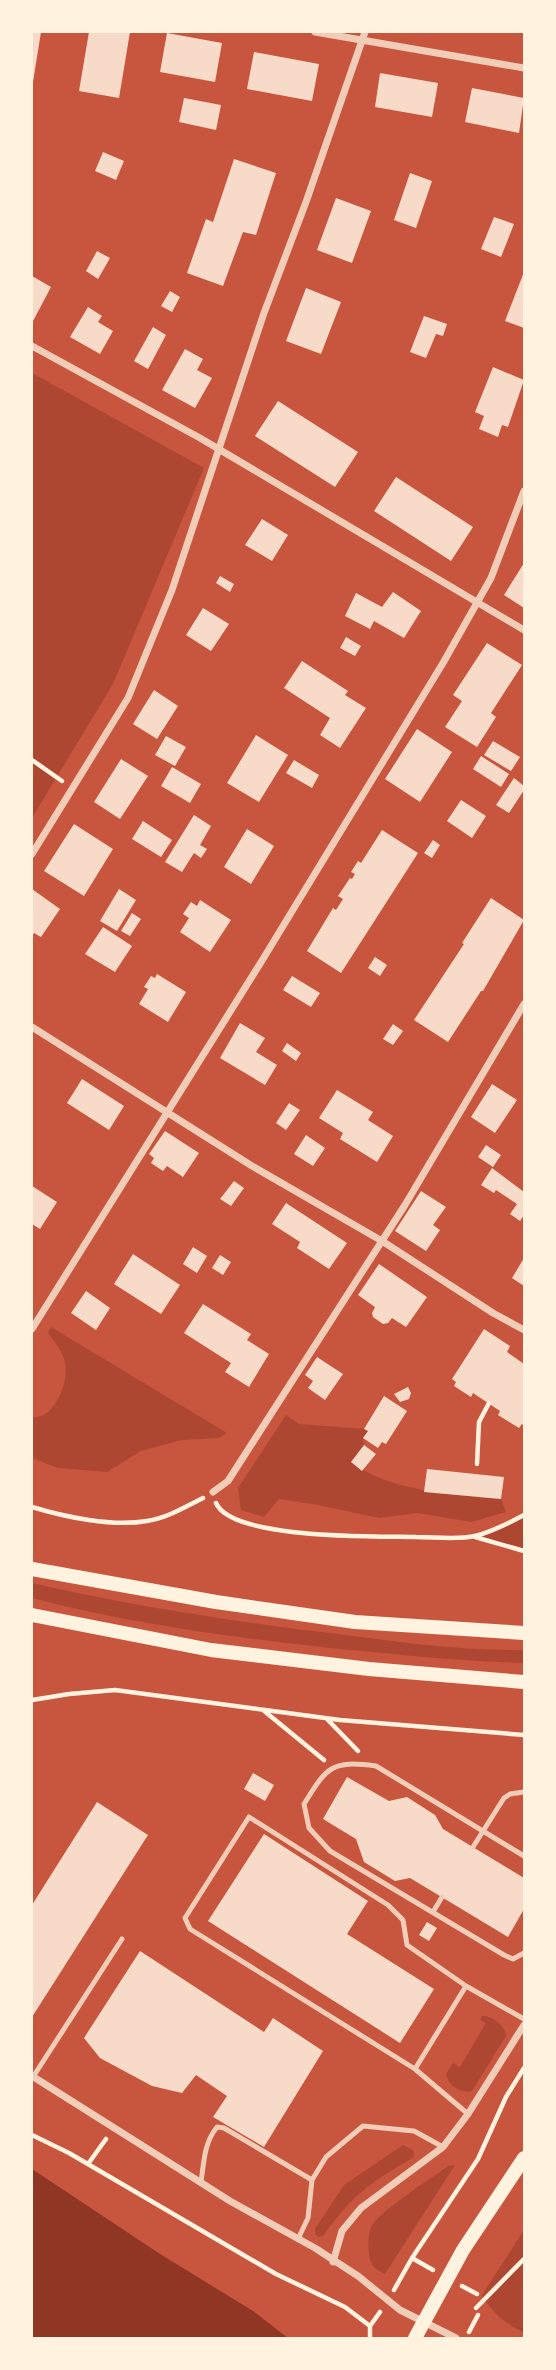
<svg xmlns="http://www.w3.org/2000/svg" width="556" height="2370" viewBox="0 0 556 2370" font-family="Mulish,sans-serif">
<rect width="100%" height="100%" fill="#c8553d"/>
<!-- green -->
<path fill="#ae4732" d="M32,373L204,468L113,684L32,818Z
M51,1327L227,1433L219,1438L182,1440L141,1451L107,1472L58,1468L32,1458V1418C37,1417 43,1416 47,1413C61,1401 71,1374 63,1356C60,1348 53,1340 48,1333Z
M286,1415L299,1424L364,1429L368,1431L363,1438L364,1445L351,1462C388,1491 456,1495 501,1499L506,1512L471,1522L418,1513L379,1518L318,1505L279,1499L264,1517L241,1510L238,1488Z
M524,1515V1552L507,1544L472,1540Z
M32,1583C133,1606 235,1622 338,1634C399,1642 462,1651 524,1650V1663C457,1661 389,1654 322,1647C224,1636 127,1623 32,1598Z
M482,2016C493,2016 505,2025 506,2036L472,2091C460,2093 449,2087 446,2074L453,2063L460,2067L486,2023L480,2020Z
M403,2145L413,2150L414,2157C370,2183 354,2193 323,2236L319,2237L315,2234V2229L344,2185Z
M455,2165L385,2274C375,2269 370,2266 369,2254C368,2246 368,2235 371,2227C378,2212 432,2178 448,2166Z
M524,2230V2333C505,2323 493,2314 482,2295Z"/>
<!-- water -->
<path fill="#8f3625" d="M32,2169L160,2254L253,2311L288,2338H32Z"/>
<!-- building -->
<path fill="#f7dbc8" d="M32,32H41L33,82H32Z
M89,32H130L119,98L79,91Z
M167,33L222,43L215,82L160,72Z
M254,52L319,64L312,101L247,89Z
M380,73L438,83L432,117L375,107Z
M472,88L524,98L519,133L465,122Z
M184,98L221,105L216,130L179,122Z
M103,152L124,161L116,180L95,171Z
M234,159L276,173L256,235L243,232L223,286L187,273L206,219L213,222Z
M410,173L432,181L416,228L394,220Z
M336,198L371,211L352,263L317,250Z
M494,217L514,224L501,257L481,249Z
M97,251L110,258L98,279L86,271Z
M524,272V328L505,321Z
M32,276L51,287L32,323Z
M306,288L341,302L321,354L286,341Z
M170,291L180,297L172,312L161,306Z
M88,307L102,316L98,322L113,331L100,354L70,337Z
M424,316L447,324L443,336L436,334L426,358L410,352Z
M153,327L166,335L148,369L134,361Z
M185,349L203,359L197,370L212,378L195,408L162,390Z
M493,367L524,380L508,427L502,425L498,437L479,429L484,416L475,412Z
M278,401L358,452L335,487L255,436Z
M396,477L473,527L451,561L374,511Z
M262,519L288,535L272,561L245,545Z
M524,563V608L504,595Z
M220,576L234,584L230,592L216,583Z
M393,592L421,611L404,638L374,621L370,629L345,616L356,593L382,607Z
M203,608L229,624L211,651L186,635Z
M346,637L361,646L355,656L340,648Z
M487,643L522,665L491,713L496,717L477,747L445,727L462,701L453,695Z
M302,661L348,691L345,695L366,708L340,748L320,735L330,718L284,688Z
M154,690L178,706L157,739L133,724Z
M417,729L452,752L420,802L385,779Z
M256,735L288,755L259,802L227,783Z
M166,736L186,747L175,766L155,755Z
M493,741L520,757L511,771L484,755Z
M481,756L509,774L501,787L473,769Z
M121,759L148,776L120,819L94,802Z
M294,760L319,775L312,788L286,773Z
M172,767L201,784L190,803L161,786Z
M514,778L524,786V790L509,813L496,805Z
M461,800L486,816L472,838L447,821Z
M194,815L211,826L200,845L207,849L201,858L194,853L182,872L165,862Z
M143,821L172,840L161,857L132,839Z
M74,824L113,849L84,896L44,871Z
M247,829L274,846L251,884L224,867Z
M382,830L418,853L341,973L307,951L333,908L336,910L343,899L338,896L350,878L352,879L355,874L351,872L358,861L361,863Z
M433,840L440,845L432,858L424,853Z
M32,889L60,909L41,937L34,933L32,937Z
M119,889L136,900L117,931L100,921Z
M491,898L524,920L483,991H481L448,1042L414,1020L464,944L462,943Z
M200,900L231,920L210,952L180,932L189,918L183,914L191,902L197,906Z
M132,913L141,919L130,936L121,931Z
M103,927L132,946L115,972L85,954Z
M375,957L387,965L380,976L368,968Z
M157,974L186,992L168,1022L139,1004L148,989L144,987L151,976L155,978Z
M292,976L320,993L311,1007L283,990Z
M240,1023L265,1038L256,1052L277,1065L265,1085L220,1058Z
M393,1024L403,1031L393,1045L383,1039Z
M287,1043L301,1053L296,1061L282,1051Z
M82,1079L124,1106L109,1130L67,1103Z
M492,1084L517,1100L495,1133L471,1117Z
M337,1090L373,1112L368,1120L393,1136L377,1162L340,1139L343,1133L319,1118Z
M289,1103L300,1110L286,1130L276,1123Z
M165,1131L199,1153L183,1177L167,1166L163,1171L151,1163L154,1158L149,1154Z
M306,1135L325,1148L313,1166L294,1154Z
M486,1145L501,1155L493,1167L478,1157Z
M492,1168L524,1192V1215L520,1221L510,1214L517,1204L496,1190L494,1193L481,1185Z
M234,1181L244,1188L231,1206L220,1199Z
M32,1186L57,1202L40,1229L32,1224Z
M421,1191L446,1207L433,1225L440,1230L426,1251L395,1231Z
M286,1203L347,1243L329,1269L297,1248L300,1242L272,1224Z
M193,1247L207,1256L197,1273L183,1264Z
M133,1254L180,1285L161,1314L114,1284Z
M220,1255L231,1262L223,1275L212,1268Z
M524,1258V1286L512,1278Z
M379,1264L427,1297L406,1327L392,1318L388,1323L383,1324L373,1317L372,1313L375,1307L358,1295Z
M86,1291L110,1308L96,1330L71,1313Z
M203,1304L251,1334L247,1340L269,1354L249,1387L225,1372L231,1363L184,1333Z
M484,1329L510,1346L507,1352L524,1364V1426L522,1424L519,1428L498,1415L500,1411L473,1393L471,1397L454,1386L456,1382L452,1379Z
M317,1357L343,1374L325,1400L308,1388L313,1381L305,1375Z
M408,1387L411,1393L409,1399L400,1402L394,1394Z
M384,1396L407,1411L386,1444L382,1442L378,1448L363,1438L368,1431L364,1429Z
M364,1445L376,1454L362,1471L351,1462Z
M427,1469L504,1477L501,1499L424,1492Z
M253,1773L274,1785L265,1801L244,1789Z
M347,1777L389,1801L407,1797L435,1815L443,1829L524,1878V1909L508,1937L410,1878L395,1881L364,1862L356,1839L323,1819Z
M97,1802L148,1835L32,2017V1905Z
M264,1834L368,1901L347,1934L434,1989L400,2043L208,1921Z
M427,1922L437,1928L429,1941L419,1935Z
M140,1951L264,2032L273,2018L323,2051L264,2147L213,2117L227,2096L196,2075L182,2093L152,2086L100,2058L84,2038Z"/>
<g fill="none" stroke-linecap="round" stroke-linejoin="round">
<!-- path -->
<path stroke="#fff3e0" stroke-width="4.5" d="M32,760L62,781
M477,1464L479,1422L489,1403
M216,1503C232,1540 379,1536 416,1537C435,1537 458,1540 475,1536C492,1532 509,1523 524,1515
M32,1507C65,1517 112,1527 147,1521C167,1518 185,1507 203,1498
M475,1537L524,1551
M32,1700L69,1694L115,1690L340,1720L524,1735
M263,1710L324,1760
M327,1719L358,1751
M32,2135L69,2153L276,2274L345,2307L370,2326
M88,2164L106,2139
M412,2258L433,2270
M462,2286L477,2294
M394,2290L412,2258L478,2159L506,2097L524,2068
M476,2308L524,2259
M469,2332L478,2315
M370,2338V2326L380,2312"/>
<!-- service -->
<path stroke="#f1ccb7" stroke-width="5" d="M473,1847L504,1798L510,1794L524,1792
M524,1856L376,1766C331,1760 327,1767 304,1804L309,1828L330,1851L504,1955L513,1959L524,1953
M433,1912L442,1897
M466,1986L415,2069L468,2114
M415,2069L190,1929L185,1918L249,1817L388,1905L403,1920L407,1945L466,1986L524,2019
M33,2077L122,1939
M201,2182C204,2162 204,2143 217,2127L224,2128L312,2180
M298,2239L308,2218L312,2180L326,2157L363,2126L414,2131L443,2147"/>
<!-- minor -->
<path stroke="#f1ccb7" stroke-width="7" d="M315,32L524,68
M32,346L200,438L524,630
M32,854L128,698L172,590L264,313L306,202L365,32
M32,1027L252,1166L382,1241L493,1313L524,1330
M32,1329L263,959L443,663L491,578L524,491
M213,1492L228,1481L405,1205L524,1004
M32,2076L230,2201L315,2248L358,2276L400,2310L456,2338
M333,2262L342,2231L361,2208L443,2147L468,2114L524,2025"/>
<!-- secondary -->
<path stroke="#fff3e0" stroke-width="14" d="M32,1569L216,1602L355,1622L524,1633
M32,1615L211,1650L369,1669L524,1682
M415,2338L463,2250L524,2158"/>
</g>
<!-- border -->
<rect width="556" height="2370" fill="none" stroke="#fff3e0" stroke-width="66"/>
</svg>
